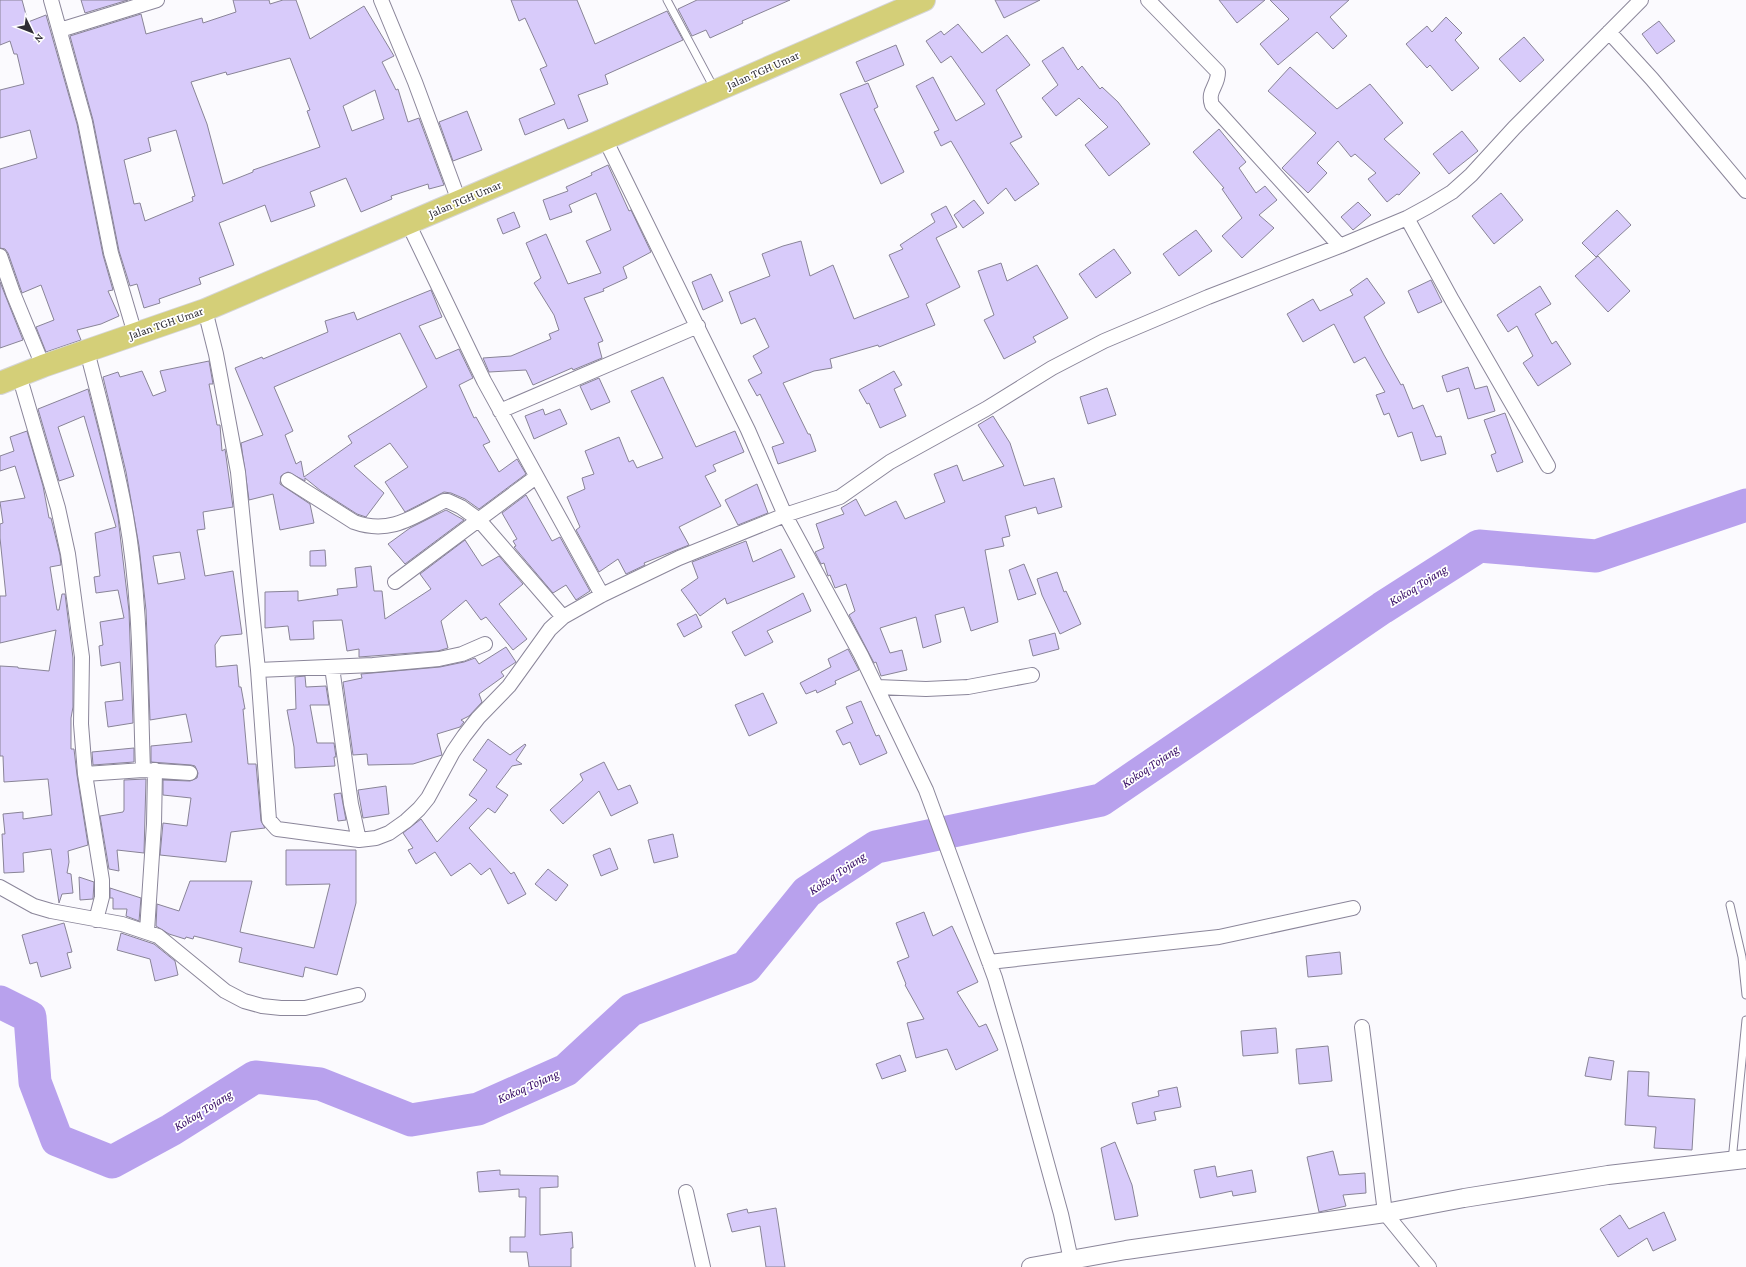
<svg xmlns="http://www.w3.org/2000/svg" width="1746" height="1267" viewBox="0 0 1746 1267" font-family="'Crimson Pro',serif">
<rect width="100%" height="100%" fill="#fbfafe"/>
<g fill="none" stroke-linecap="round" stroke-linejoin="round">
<!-- river -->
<path stroke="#b8a1ed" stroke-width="33" d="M0,1002L30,1017L35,1082L57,1140L112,1162L171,1130L255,1077L320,1084L411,1120L478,1109L566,1070L631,1010L746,967L807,892L876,847L1101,800L1382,608L1479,546L1596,556L1746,505"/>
</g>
<!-- building -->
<path fill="#d8cbfa" stroke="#898497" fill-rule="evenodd" d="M0,0H22L28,22L46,15L77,124L103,255L113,290L108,291L119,316L101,324L77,330L81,340L46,352L36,327L54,320L41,285L22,293L8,253L5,249L0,248V169L37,158L30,130L0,138V90L24,84L17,54H14L10,41L0,45Z
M81,0H128L85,13Z
M233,0H269L270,4L283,0H296L310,39L364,6L394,56L382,62L396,90L398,89L408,122L419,118L444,185L429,189L428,184L391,196L392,199L361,212L346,178L310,192L315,206L271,222L265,205L219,223L234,265L199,278L201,284L159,299L160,303L144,308L137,284L130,286L119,251L93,120L70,36L141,14L146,34L202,18L203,23L236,12ZM290,58L310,110L307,111L320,147L253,170V172L223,184L207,124L191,82L226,72L227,75ZM375,90L384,119L352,131L343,106ZM176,130L195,196L192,197L193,201L145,221L140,203L134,204L124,160L151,151L148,138Z
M511,0H577L595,44L667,11L683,40L605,75L608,84L578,95L588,121L568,129L564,119L525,135L519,119L555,104L540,69L547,66L525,18L519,21Z
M697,0H790L742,21L743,23L710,38L706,30L692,36L678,9Z
M995,0H1040L1004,18Z
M1219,0H1265L1237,23Z
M1270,0H1349L1330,17L1347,36L1333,49L1317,32L1278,65L1260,44L1289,19Z
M1446,17L1462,33L1455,40L1479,68L1452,91L1430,65L1427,68L1406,44L1427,26L1432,32Z
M1659,21L1675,41L1657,54L1642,34Z
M958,24L982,53L1007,35L1030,65L996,90L1022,137L1010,143L1039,184L1015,201L1006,188L988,204L951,141L941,146L934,132L939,130L916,86L933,77L956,121L985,104L951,56L941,63L926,41L941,31L944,35Z
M1524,37L1544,60L1520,82L1499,59Z
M896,45L904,65L865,82L856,62Z
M1063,47L1078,70L1082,66L1100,89L1102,87L1118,102L1150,144L1109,176L1085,145L1108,127L1079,98L1056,116L1042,98L1058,85L1042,61Z
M1290,67L1337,109L1370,84L1403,123L1384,139L1420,173L1399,195L1397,194L1387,202L1368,179L1376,173L1355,154L1351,157L1338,141L1317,163L1327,173L1308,193L1282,168L1316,133L1268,91Z
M868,83L878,107L874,109L904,172L881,184L840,94Z
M467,111L482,150L453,161L439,122Z
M1219,129L1246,162L1239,168L1256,193L1265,186L1277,200L1259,215L1274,228L1242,258L1222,236L1242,218L1222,189L1224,188L1193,152Z
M1462,131L1478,151L1449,174L1433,154Z
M608,165L629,211L631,210L651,252L623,267L627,278L603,289L604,291L584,298L603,341L598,343L602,358L573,370L572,368L533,385L526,370L489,372L483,358L511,356L551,339L549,334L559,330L554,315L534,283L541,278L526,243L546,234L568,284L601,273L586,241L611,230L596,193L569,205L572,212L550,220L543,200L568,191L566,187L592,175L591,173Z
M1501,193L1523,220L1494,244L1472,216Z
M974,200L984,213L963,228L954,215Z
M1358,202L1371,215L1353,230L1341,217Z
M946,206L957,227L936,238L960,287L926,304L935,325L879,347L878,345L830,359L832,368L814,371L783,383L808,434H810L816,451L778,464L772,447L784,443L760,394L757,396L748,380L762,373L753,356L769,347L755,318L741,324L729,292L770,276L762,254L783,246L801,241L810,276L833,265L854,319L909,297L889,255L903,249L900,245L935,222L931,214Z
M1617,210L1631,225L1596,257L1582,243Z
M514,212L520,227L503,234L497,219Z
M1196,230L1212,251L1179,276L1163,254Z
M1114,249L1131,273L1096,298L1079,274Z
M1598,256L1630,291L1608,312L1575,276Z
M1001,263L1007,281L1037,265L1068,318L1033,337L1036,342L1004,359L984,320L994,315L978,271Z
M711,274L723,301L703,310L692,282Z
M1367,278L1385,303L1364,317L1384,355L1401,385L1403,384L1413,409L1423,405L1436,437L1441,436L1446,454L1421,461L1412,432L1398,437L1389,413L1384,415L1376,395L1385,392L1365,357L1354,363L1334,324L1303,342L1287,314L1313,299L1320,311L1353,295L1350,290Z
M1431,280L1442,302L1418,313L1408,291Z
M0,282L23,340L0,348Z
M1540,286L1551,304L1535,314L1552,344L1556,341L1571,364L1538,386L1523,363L1533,356L1517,326L1508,332L1497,315Z
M431,290L442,317L419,326L436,359L459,349L473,378L459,385L474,418L476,417L490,442L483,445L499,472L517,459L526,474L479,509L465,499L451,493L444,492L405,512L385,482L408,467L390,443L354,466L384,493L366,517L357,514L321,491L305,478V481L288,472L281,476L280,484L310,504L314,523L280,530L273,494L249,500L241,443L263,435L235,368L262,357L263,359L328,332L325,321L354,312L357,320ZM400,333L427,387L348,436L352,443L304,477L301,461L296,464L285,435L293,431L274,387Z
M209,361L213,384H209L217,425H220L222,451L225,449L233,507L203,512L205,529L197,530L205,576L233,571L242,634L221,636L215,645L216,667L237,665L239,687H241L245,709H243L248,764H256L261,821L265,828L231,832L226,862L160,855L163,823L187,826L191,798L163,795V780L190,781L197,778L198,773L195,766L191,765L151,762V746L192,742L186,714L150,720L146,610L139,546L126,472L103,377L118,372L120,377L142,371L153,396L166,391L160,371ZM180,552L185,579L158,584L153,556Z
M1468,367L1475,389L1487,386L1495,411L1468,419L1459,388L1447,392L1442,376Z
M894,371L902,385L894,389L906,416L880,428L869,403L867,404L859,390Z
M663,377L696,447L735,431L744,452L713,465L716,471L705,476L721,506L679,527L689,545L644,563L645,565L626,574L618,559L599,572L576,530L580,527L567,497L585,489L582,478L594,474L585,451L619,437L629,462L633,460L637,468L663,458L631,391Z
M599,378L610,402L591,410L580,386Z
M1107,388L1116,415L1088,424L1080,397Z
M88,389L105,455L118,517L129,611L133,723L108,727L105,702L123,700L120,662L101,666L99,646L103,645L100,622L124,618L118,590L96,593L94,577L100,576L95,533L116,527L84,416L58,427L74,476L59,481L38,409Z
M543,409L545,415L560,409L567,424L534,439L525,416Z
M1505,413L1523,462L1497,472L1491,455L1496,453L1484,420Z
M993,416L1010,443L1024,486L1054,478L1062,507L1038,514L1036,507L1005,516L1010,536L1002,538L1004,546L985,550L998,622L971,631L964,607L935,615L941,642L923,648L916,617L880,628L890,653L902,650L907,670L881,676L876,662L874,663L849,615L855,611L846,584L835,588L830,575L828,576L824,563L821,564L815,552L824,548L816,524L844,514L841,508L856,499L865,516L896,501L905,519L945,502L934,474L957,465L963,481L1004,466L978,425Z
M27,431L43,486L49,518H51L60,555L61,565L50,567L57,610H59L62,594H65L73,658V707L71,718V749H74L77,775L88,845L68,851L69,862L67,873L71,874L73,893L62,894L59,903L51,849L23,853L24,872L4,873L2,834H5L3,814L23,812V819L52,815L48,779L4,782L3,756H0V666L18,667V668L49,671L56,630L0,643V596H6L0,538V524L3,523L0,502L25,498L15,466L0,471V456L14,451L10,437Z
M757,484L768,513L738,525L725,500Z
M526,495L552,541L560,537L590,591L576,600L566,585L553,593L514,547L516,546L513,541L517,539L502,513Z
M446,510L464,520L405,564L388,544L410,528Z
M465,540L482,566L499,556L523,584L499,604L527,639L513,650L486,617L481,620L466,600L441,621L448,648L438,651L359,657V649L347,651L342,620L313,621L314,639L290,640L288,626L265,628V592L298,591V601L338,595L337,589L357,587L355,568L371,566L374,591H382L385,619L431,589L420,574Z
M746,541L753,562L781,549L795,577L727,604L725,598L700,616L681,590L698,578L692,562Z
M325,550L326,566H310V551Z
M1024,564L1036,594L1018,600L1009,570Z
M1057,572L1064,592L1066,591L1081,624L1060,634L1042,595L1037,579Z
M803,593L811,611L767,631L773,642L745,656L732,632Z
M696,614L702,627L684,637L677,624Z
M1055,633L1059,649L1033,656L1029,640Z
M506,647L516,662L501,672L504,676L479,694L482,702L469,716L461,720L464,722L460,727L437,734L442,755L413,764L368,765L367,754L353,755L343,682L362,678L361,674L440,667L464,662L475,658L479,664Z
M848,649L859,670L835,681L836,684L817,693L816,690L806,694L800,683L831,667L828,659Z
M305,676L306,687L326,686L329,705H310L317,743H334L336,757H334L335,766L295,768L294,747L287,710L296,709L295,677Z
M763,693L777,723L749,736L735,705Z
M861,701L876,736L879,735L887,753L860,765L850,742L843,745L836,731L853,723L846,707Z
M488,739L510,755L525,744L526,745L516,760L522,764L512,766L496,787L508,795L495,813L488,808L469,828L511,874L514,872L526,894L508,904L490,868L481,875L470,863L451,876L435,852L416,864L408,850L413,848L403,833L421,819L437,842L477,800L469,795L487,770L473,760Z
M134,748V762L93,765L92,752Z
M604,762L618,790L630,785L638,803L611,816L599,791L563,824L550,810L583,780L580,774Z
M146,779L144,853L117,850L119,871L109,869L100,816L123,812L124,810V780Z
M386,786L389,814L363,818L358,790Z
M341,793L346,820L338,821L334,794Z
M673,834L678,857L654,863L648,840Z
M610,848L618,869L601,876L593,855Z
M286,850H356V903L337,975L305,967L303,977L239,962L242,948L194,936L193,939L186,937L185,939L169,934L156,926L157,904L179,911L190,881H252L240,932L314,948L330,884L286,885Z
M548,869L568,885L556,901L535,884Z
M79,877L94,882L93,899L80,900Z
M110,888L141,898L139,921L126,916L127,909H113V898H110Z
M924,912L933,936L952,926L978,982L957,992L979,1027L986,1024L998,1050L956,1070L947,1049L916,1058L907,1023L924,1019L905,985L906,984L897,962L909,957L896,923Z
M64,923L72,952L67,953L71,968L41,977L37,962L30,964L22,935Z
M121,933L154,944L175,961L178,975L155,981L150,959L117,950Z
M1340,952L1342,974L1308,977L1306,956Z
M1276,1028L1278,1053L1243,1056L1241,1031Z
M1328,1046L1332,1081L1299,1084L1296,1049Z
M900,1055L906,1071L882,1079L876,1064Z
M1589,1057L1614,1061L1611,1080L1585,1076Z
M1628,1071L1649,1072L1648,1096L1695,1099L1692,1150L1654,1148L1656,1127L1625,1125Z
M1177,1087L1181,1107L1154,1112L1156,1120L1137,1124L1132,1103L1159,1096L1158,1091Z
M1115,1142L1132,1185L1138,1216L1115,1220L1101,1148Z
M1333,1151L1339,1175L1365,1173L1366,1193L1343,1195L1346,1206L1319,1212L1307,1157Z
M1215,1166L1217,1177L1252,1170L1256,1192L1233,1196L1232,1191L1200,1198L1194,1170Z
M500,1170V1175L558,1176V1187L540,1188V1235L572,1232L573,1248H571V1267H529L527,1252H510V1237H525L526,1197H519V1189L479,1192L477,1172Z
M776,1208L785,1267H766L760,1226L732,1232L727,1214L747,1209L748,1213Z
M1664,1212L1676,1240L1653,1251L1647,1238L1618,1257L1600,1229L1620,1215L1629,1229Z"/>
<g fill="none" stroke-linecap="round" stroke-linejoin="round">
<!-- service casing -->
<g stroke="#8b869a" stroke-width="9">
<path id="service" d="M667,0L714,88
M1730,905L1742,957L1746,995
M1732,1161L1746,1020"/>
</g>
<!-- minor casing -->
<g stroke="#8b869a" stroke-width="16">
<path id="minor" d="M51,0L85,122L111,253L135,334
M381,0L415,82L459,201
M1148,0L1218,72C1218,87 1207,90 1212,105L1340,246
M60,30L157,0
M1609,32L1652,79L1746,191
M605,139L748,430L785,515L861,655L926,790L995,978L1015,1047L1061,1214L1071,1260
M1407,218L1452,300L1548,466
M408,223L484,381L602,595
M0,256L13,293L43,366
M205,310L216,354L238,472L258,670L269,820L277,829L285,830L359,840L376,838L389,833L406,821L419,809L428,798L453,752L464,736L478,718L509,686L550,629L563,617L602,595L679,558L785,515L840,497L890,462L986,409L1052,368L1104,341L1208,297L1340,246L1407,218L1429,206L1452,192L1471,175L1514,128L1641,0
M87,351C101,405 116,460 126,516C141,599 140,685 143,770
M19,375L58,508L68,554L82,657L81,724L85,774L102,880V897L96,920
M500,411L698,326
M288,480L354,522C390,535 413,517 444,501H448L461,507L479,520L563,617
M395,582L536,477
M332,667L351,804L359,840
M258,670L373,665L439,659L462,654L485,644
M877,687L926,689L968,687L1032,675
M85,774L143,770L190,773
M0,887L34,906L51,911L122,924L158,936L225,991L244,1001L262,1006L281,1008H305L358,995
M147,931L154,824L155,770
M989,962L1219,937L1353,908
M1362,1027L1385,1213L1429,1267
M686,1192L703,1267"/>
</g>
<!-- tertiary casing -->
<g stroke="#8b869a" stroke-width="20">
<path id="tertiary" d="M1031,1267L1126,1250L1385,1213L1464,1198L1608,1175L1746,1159"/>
</g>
<!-- primary casing -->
<g stroke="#d5d5d7" stroke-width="24">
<path id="primary" d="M0,383L43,366L205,310L605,139L924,0"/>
</g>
<!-- service -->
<use href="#service" stroke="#fff" stroke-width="7"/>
<!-- minor -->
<use href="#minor" stroke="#fff" stroke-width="14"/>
<!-- tertiary -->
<use href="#tertiary" stroke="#fff" stroke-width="18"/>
<!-- primary -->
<use href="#primary" stroke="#d4cf78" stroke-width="22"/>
</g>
<g text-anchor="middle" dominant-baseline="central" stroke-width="3.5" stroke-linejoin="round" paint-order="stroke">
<!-- street labels -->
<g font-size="12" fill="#2f2d35" stroke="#fff">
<text transform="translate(763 70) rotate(-24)">Jalan TGH Umar</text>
<text transform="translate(465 199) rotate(-23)">Jalan TGH Umar</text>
<text transform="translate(166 323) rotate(-19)">Jalan TGH Umar</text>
</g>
<!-- water labels -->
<g font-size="13" font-style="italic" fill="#340963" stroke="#fff">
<text transform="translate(1418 585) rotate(-32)">Kokoq Tojang</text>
<text transform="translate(1150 766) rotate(-34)">Kokoq Tojang</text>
<text transform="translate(837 873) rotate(-34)">Kokoq Tojang</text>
<text transform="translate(528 1086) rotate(-24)">Kokoq Tojang</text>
<text transform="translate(203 1110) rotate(-32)">Kokoq Tojang</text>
</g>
</g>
<!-- north arrow -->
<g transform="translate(32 32) rotate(133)" stroke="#ffffff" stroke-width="3" paint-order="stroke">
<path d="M0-3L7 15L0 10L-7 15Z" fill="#2f2d35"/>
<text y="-6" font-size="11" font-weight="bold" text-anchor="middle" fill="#2f2d35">N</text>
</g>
</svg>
